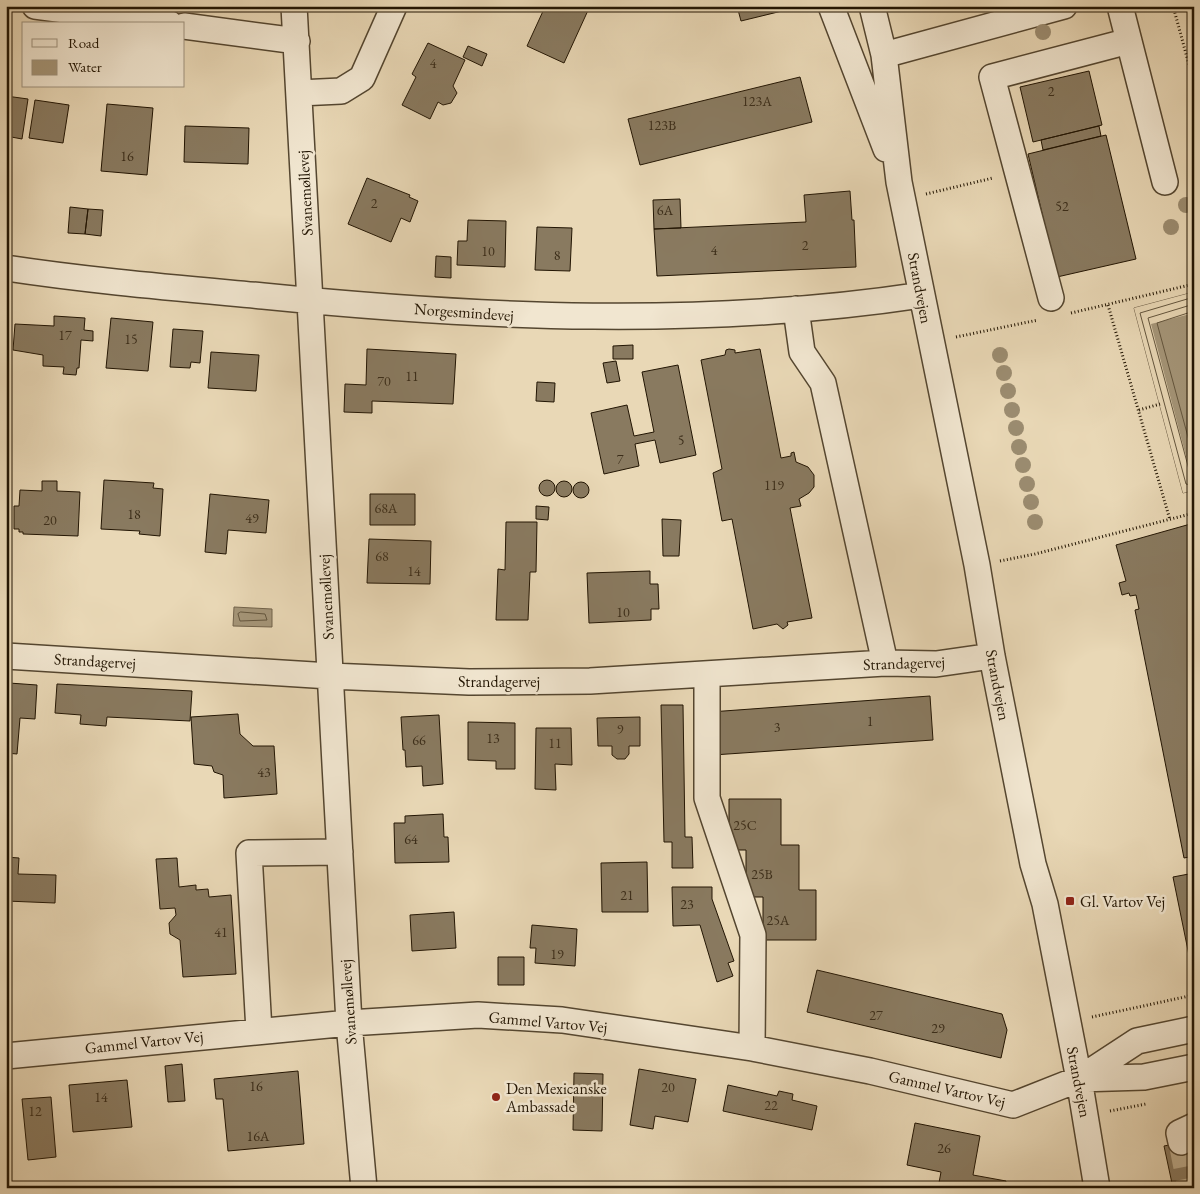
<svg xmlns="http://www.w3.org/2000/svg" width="1200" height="1194" viewBox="0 0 1200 1194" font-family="'EB Garamond',serif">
<rect width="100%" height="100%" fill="#e9d8b6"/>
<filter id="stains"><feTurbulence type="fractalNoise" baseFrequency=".004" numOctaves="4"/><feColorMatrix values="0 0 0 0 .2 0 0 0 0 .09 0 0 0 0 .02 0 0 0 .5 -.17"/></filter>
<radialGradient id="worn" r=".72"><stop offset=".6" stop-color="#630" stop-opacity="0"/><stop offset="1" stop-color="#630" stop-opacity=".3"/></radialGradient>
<!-- water -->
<path fill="#a59679" stroke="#71624a" d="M1194,292V490L1183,493L1134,308Z
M234,607L272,609V627L233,626Z"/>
<!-- pier -->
<path fill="#e9d8b6" d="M1194,292V313L1151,324L1190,471H1194V490L1183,493L1134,308Z"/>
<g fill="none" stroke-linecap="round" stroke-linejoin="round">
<!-- shore -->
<path stroke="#64563e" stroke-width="1" d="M1194,297L1140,313L1186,484L1194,486
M1194,304L1148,318L1191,477L1194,479
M1194,311L1157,323L1194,459
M241,612L265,614L267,620L240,621L238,614Z"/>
</g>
<!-- building -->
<path fill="#897a60" stroke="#221503" d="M538,6H590L564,63L527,46L544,9Z
M737,6H781L782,11L741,21Z
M428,43L465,60L453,86L457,93L451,103L443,105L438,102L430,119L402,105L416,77L412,74Z
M468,46L487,54L482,66L463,57Z
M1089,71L1102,125L1033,142L1020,87Z
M800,77L812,122L640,165L628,119Z
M6,96L28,99L22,139L6,136Z
M35,100L69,105L63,143L29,138Z
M107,104L153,108L147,175L101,171Z
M185,126L249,128L248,164L184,162Z
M1099,126L1101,136L1043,150L1041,140Z
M1106,135L1136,259L1057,277L1028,154Z
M367,178L410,195L409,197L418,201L410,222L401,218L391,242L348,224Z
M850,191L852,220H854L856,267L657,276L654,229L806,222L804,195Z
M680,199L681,228L654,229L653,200Z
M70,207L88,209L85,234L68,233Z
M88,209L103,210L101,236L85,234Z
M468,220L506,221L505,267L457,265L458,241H467Z
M537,227L572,228L570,271L535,270Z
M436,256L451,257V278L435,277Z
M54,316L85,318L84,330L93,331V341L81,340L79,368H77L76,375L63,374L64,367L43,366V355L13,350L15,324L54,326Z
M111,318L153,322L148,371L106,368Z
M173,329L203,331L200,363L191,362L190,368L170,367Z
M633,345V359H613V346Z
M367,349L456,354L453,404L372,401V413L344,412L345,384L366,385Z
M729,349L735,350V353L760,349L781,458L791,456V453L794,452L796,462L808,467L814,475V487L809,493L799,499L801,506L790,508L812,618L787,622L788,625L783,629L777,624L753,629L732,519L722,521L713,473L722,469L701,360L725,355L726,350Z
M211,352L259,355L256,391L208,388Z
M616,361L620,381L607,383L603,363Z
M678,365L696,455L660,463L655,440L635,444L639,466L604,474L591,413L627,405L634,436L654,432L642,372Z
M537,382L555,383L554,402L536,401Z
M104,480L154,483L153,488L163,489L160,536L139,534L140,531L101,529Z
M539 488a8 8 0 1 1 16 0a8 8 0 1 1-16 0Z
M42,481H57V491L80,492L78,536L23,534V532H19V529H14V506H19L20,490L42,491Z
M556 489a8 8 0 1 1 16 0a8 8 0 1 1-16 0Z
M573 490a8 8 0 1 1 16 0a8 8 0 1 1-16 0Z
M210,494L269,500L266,533L228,530L226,554L205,552Z
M370,494H415V525H370Z
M536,506L549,507L548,520L536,519Z
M662,519L681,520L679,556H663Z
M506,522H537L536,572H530L528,620H496L498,569L505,570Z
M1194,523V856L1184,858L1135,610L1139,609L1136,595L1130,596L1129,593L1122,595L1119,583L1126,581L1116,545Z
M369,539L431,541L430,584L367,583Z
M650,571V584H658L659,609H651V620L589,623L587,573Z
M9,683L37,685L35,719L20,718L17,754L6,753V698L8,699Z
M57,684L192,691L190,721L107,717L106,726L80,724L81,715L55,713Z
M930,696L933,740L713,755L710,712Z
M661,705H683L685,837H692L693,868H672V842H664Z
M238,714L240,734L253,746H274L277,794L224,798L223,775L214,772L212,766L194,764L191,717Z
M439,715L443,784L423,786L422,766L406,767L405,750H403L401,717Z
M640,717V746H629V754L625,759H617L612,755V746H598L597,718Z
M468,722L515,723V769H496V761L468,760Z
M536,728H571L572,765L555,764L556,790L535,789Z
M729,799H781V845H799V890H816V940H763V897H746V850H729Z
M443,814L444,837H448L449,862L395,863L394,823H405V816Z
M6,857L19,858L18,874L56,875L55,903L6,901Z
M177,858L179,887L196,885V890L208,889L209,897L231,895L236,974L183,977L180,940L170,934L169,923L176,915L175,908L160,909L156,859Z
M647,862L648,912H602L601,863Z
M1194,873V980L1173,877Z
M672,887H712V899L734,961L728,963L733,976L717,982L700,925L673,926Z
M454,912L456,948L412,951L410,915Z
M532,925L577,929L575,966L535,963L536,948H530Z
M498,957H524V985H498Z
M817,970L1002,1014L1007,1030L1001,1058L807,1012Z
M182,1064L185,1101L168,1102L165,1066Z
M639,1069L696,1079L688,1122L655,1116L653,1129L630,1125Z
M298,1071L304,1144L228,1151L223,1099H216L214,1079Z
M574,1073L603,1074L602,1131L573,1130Z
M127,1080L132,1127L73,1132L69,1085Z
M728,1085L777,1096L779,1091L793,1094L792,1100L817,1106L812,1130L723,1111Z
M51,1097L56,1157L28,1160L22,1099Z
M915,1123L980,1136L973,1175L1006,1181L1005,1188H938L941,1172L907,1165Z
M1194,1140V1188H1173L1164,1146Z"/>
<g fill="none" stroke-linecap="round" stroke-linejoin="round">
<!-- minor-tunnel -->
<path stroke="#c1b192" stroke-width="25" stroke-dasharray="25 12" stroke-linecap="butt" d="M1181,1142L1190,1188"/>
<!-- minor casing -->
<g stroke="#544630" stroke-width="28">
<path id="minor" d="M35,6L170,24
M294,6L349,1023L364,1188
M831,6L886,149
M872,6L884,55L899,182L977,565L992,656L1033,864L1045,904L1079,1079L1097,1188
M1120,6L1165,182
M184,26L297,41
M884,55L1064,6
M299,93L341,91L362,78L394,6
M6,268C92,281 177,288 263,296C482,318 704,328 922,295
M1051,298L992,77L1129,41
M796,309L802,352L823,383L885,663
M6,656L330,676L469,682L590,681L885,663L936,664L992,656
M707,675V798L753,935L752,1048
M259,1031L249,853L340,852
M6,1056L349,1023L478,1015L562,1020L752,1048L870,1071L1013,1105L1079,1079L1137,1041L1194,1029
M1079,1079L1144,1077L1194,1067
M1181,1142L1179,1133L1194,1126"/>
</g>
<!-- path -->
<path stroke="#221503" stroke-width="3" stroke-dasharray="1 2.5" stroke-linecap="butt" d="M1173,6L1194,83
M926,194L993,178
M1108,305L1170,520
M1071,313L1194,284
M956,337L1038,320
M1139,410L1160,404
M1000,561L1035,554L1194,513
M1092,1017L1194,995
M1110,1111L1146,1104"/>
<!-- minor -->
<use href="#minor" stroke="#f1e6d0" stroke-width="25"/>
</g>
<!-- trees -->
<g fill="#9b8c70">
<circle cx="1043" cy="32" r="8"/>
<circle cx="1186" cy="205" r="8"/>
<circle cx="1171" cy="227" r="8"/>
<circle cx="1000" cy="355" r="8"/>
<circle cx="1004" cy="373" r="8"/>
<circle cx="1008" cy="391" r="8"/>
<circle cx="1012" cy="410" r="8"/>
<circle cx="1016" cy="428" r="8"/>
<circle cx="1019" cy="447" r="8"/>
<circle cx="1023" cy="465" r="8"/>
<circle cx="1027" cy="484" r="8"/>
<circle cx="1031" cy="502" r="8"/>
<circle cx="1035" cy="522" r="8"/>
</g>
<!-- markers -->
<g fill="#8f2418" stroke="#f1e6d0" stroke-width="2">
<rect x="1065" y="896" width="10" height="10" rx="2.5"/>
<circle cx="496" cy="1097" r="5"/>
</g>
<g text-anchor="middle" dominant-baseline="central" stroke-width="5" stroke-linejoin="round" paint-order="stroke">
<!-- number labels -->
<g font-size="14" fill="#3c2e1a">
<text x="433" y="63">4</text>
<text x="1051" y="91">2</text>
<text x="757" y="101">123A</text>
<text x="662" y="125">123B</text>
<text x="127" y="156">16</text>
<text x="374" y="203">2</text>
<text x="1062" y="206">52</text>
<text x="665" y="210">6A</text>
<text x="805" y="245">2</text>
<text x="714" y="250">4</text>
<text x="488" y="251">10</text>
<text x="557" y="255">8</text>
<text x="65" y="335">17</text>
<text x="131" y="339">15</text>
<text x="412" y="376">11</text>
<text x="384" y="381">70</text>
<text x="681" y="440">5</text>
<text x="620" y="459">7</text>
<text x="774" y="485">119</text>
<text x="386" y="508">68A</text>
<text x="134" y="514">18</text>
<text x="252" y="518">49</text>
<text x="50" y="520">20</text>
<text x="382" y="556">68</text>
<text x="414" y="571">14</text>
<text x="623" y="612">10</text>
<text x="870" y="721">1</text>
<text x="777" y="727">3</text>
<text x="620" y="729">9</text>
<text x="493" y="738">13</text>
<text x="419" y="740">66</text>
<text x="555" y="743">11</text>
<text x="264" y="772">43</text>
<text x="745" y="825">25C</text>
<text x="411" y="839">64</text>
<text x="762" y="874">25B</text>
<text x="627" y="895">21</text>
<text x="687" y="904">23</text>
<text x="778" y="920">25A</text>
<text x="221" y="932">41</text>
<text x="557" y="954">19</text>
<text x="876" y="1015">27</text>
<text x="938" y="1028">29</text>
<text x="256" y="1086">16</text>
<text x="668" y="1087">20</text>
<text x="101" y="1097">14</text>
<text x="771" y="1105">22</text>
<text x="35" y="1111">12</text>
<text x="258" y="1136">16A</text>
<text x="944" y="1148">26</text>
</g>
<!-- street labels -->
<g font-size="16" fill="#221503" stroke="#f1e6d0">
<text transform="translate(305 193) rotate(-93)">Svanemøllevej</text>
<text transform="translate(920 288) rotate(79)">Strandvejen</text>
<text transform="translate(464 312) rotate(4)">Norgesmindevej</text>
<text transform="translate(326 597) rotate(-93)">Svanemøllevej</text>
<text transform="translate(95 661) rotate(3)">Strandagervej</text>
<text transform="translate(904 663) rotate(-2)">Strandagervej</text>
<text x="499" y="681">Strandagervej</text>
<text transform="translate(998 685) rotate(79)">Strandvejen</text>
<text transform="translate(348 1002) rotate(-94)">Svanemøllevej</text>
<text transform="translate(548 1022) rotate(5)">Gammel Vartov Vej</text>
<text transform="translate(144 1042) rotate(-6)">Gammel Vartov Vej</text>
<text transform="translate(1079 1082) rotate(79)">Strandvejen</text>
<text transform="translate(947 1089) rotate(13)">Gammel Vartov Vej</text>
</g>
<!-- poi labels -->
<g font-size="16" fill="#221503" stroke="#f1e6d0" text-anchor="start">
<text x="1080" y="901">Gl. Vartov Vej</text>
<text x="506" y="1088">Den Mexicanske<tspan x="506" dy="18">Ambassade</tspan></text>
</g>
</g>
<!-- margin -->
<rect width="1200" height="1194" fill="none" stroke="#e9d8b6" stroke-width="25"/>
<rect x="8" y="8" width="1185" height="1179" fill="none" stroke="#221503" stroke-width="2.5"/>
<rect x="12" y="12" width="1175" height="1169" fill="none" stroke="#221503"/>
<!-- legend -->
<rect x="22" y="22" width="162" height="65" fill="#f1e6d0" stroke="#9e927e"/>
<rect x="32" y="39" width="25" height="8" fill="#f1e6d0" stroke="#9e927e"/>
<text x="68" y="48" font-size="15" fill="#221503">Road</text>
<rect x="32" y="60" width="25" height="15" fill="#a59679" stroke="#9e927e"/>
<text x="68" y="72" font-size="15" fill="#221503">Water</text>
<rect width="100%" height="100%" filter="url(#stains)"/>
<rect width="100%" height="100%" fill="url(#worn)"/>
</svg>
